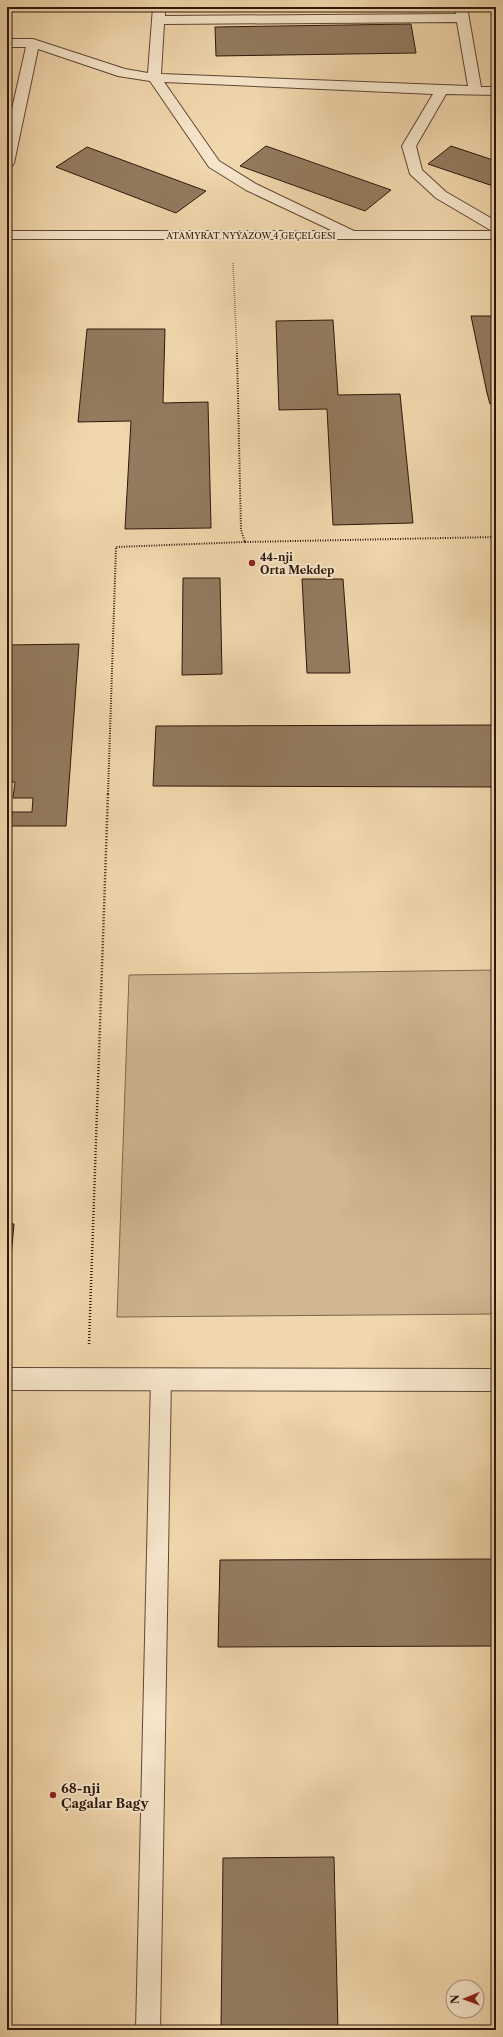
<svg xmlns="http://www.w3.org/2000/svg" width="503" height="2037" viewBox="0 0 503 2037" font-family="'Libre Caslon Text',serif">
<rect width="100%" height="100%" fill="#f1d7ad"/>
<filter id="stains"><feTurbulence type="fractalNoise" baseFrequency=".005" numOctaves="4"/><feColorMatrix values="0 0 0 0 .2 0 0 0 0 .09 0 0 0 0 .02 0 0 0 .5 -.17"/></filter>
<radialGradient id="worn" r=".72"><stop offset=".6" stop-color="#630" stop-opacity="0"/><stop offset="1" stop-color="#630" stop-opacity=".3"/></radialGradient>
<!-- green -->
<path fill="#d0b691" stroke="#7f664e" d="M496,970V1314L117,1317L129,975Z"/>
<!-- building -->
<path fill="#937b5f" stroke="#2e170b" d="M200,7H250V11H199Z
M411,24L416,53L216,56L215,27Z
M266,146L391,190L365,211L240,166Z
M451,146L496,161V187L428,164Z
M87,147L206,191L176,213L56,167Z
M471,316H496V403L490,404L487,393Z
M333,320L338,395L400,394L413,523L333,525L327,409L279,410L276,321Z
M87,329H165L163,403L208,402L211,528L125,529L131,421L78,422Z
M183,578H220L222,674L182,675Z
M302,579H343L350,673H307Z
M79,644L66,826H11L12,812H32L33,798H13L15,782H7V645Z
M496,725V787L153,786L156,726Z
M7,1223L14,1224L8,1291H7Z
M496,1559V1646L218,1647L220,1560Z
M334,1857L338,2030H221L223,1858Z"/>
<g fill="none" stroke-linecap="round" stroke-linejoin="round">
<!-- service casing -->
<g stroke="#5f4734" stroke-width="2">
<path id="service" d="M161,1369L168,1372L171,1378L160,2030H136L151,1378L154,1372Z"/>
</g>
<!-- minor casing -->
<g stroke="#5f4734" stroke-width="2">
<path id="minor" d="M153,7H165V16L456,14L455,7H467L481,87H496V95L446,94L416,146L422,170L446,192L496,221V239H7V231H333L246,190L209,167L150,81L118,76L38,49L14,163L12,166L7,167V131L26,47H7V39H33L125,69L148,73ZM457,22L468,86L161,74L164,24ZM164,82L433,94L402,146L410,174L436,198L492,231H354L256,184L219,161Z
M7,1368L496,1369V1391L7,1390Z"/>
</g>
<!-- path-far2 -->
<path stroke="#2e170b" stroke-width="1.5" stroke-dasharray="0.5 1.5" stroke-linecap="butt" d="M233,263L237,353"/>
<!-- path-far1 -->
<path stroke="#2e170b" stroke-width="2" stroke-dasharray="1 1.5" stroke-linecap="butt" d="M245,542L496,537
M108,794L116,547L245,542L241,530L237,352"/>
<!-- path -->
<path stroke="#2e170b" stroke-width="2.5" stroke-dasharray="1 2" stroke-linecap="butt" d="M89,1344L108,793"/>
<!-- service -->
<use href="#service" fill="#f6e5ca" fill-rule="evenodd"/>
<!-- minor -->
<use href="#minor" fill="#f6e5ca" fill-rule="evenodd"/>
</g>
<!-- markers -->
<g fill="#8f2418" stroke="#f6e5ca" stroke-width="1.5">
<circle cx="252" cy="563" r="4"/>
<circle cx="53" cy="1795" r="4"/>
</g>
<g text-anchor="middle" dominant-baseline="central" stroke-width="4" stroke-linejoin="round" paint-order="stroke">
<!-- far-street labels -->
<g font-size="9" fill="#2e170b" stroke="#f6e5ca">
<text x="251" y="235">ATAMYRAT NYÝAZOW 4 GEÇELGESI</text>
</g>
<!-- poi labels -->
<g font-size="11" font-weight="bold" fill="#2e170b" stroke="#f6e5ca" text-anchor="start">
<text x="260" y="557">44-nji<tspan x="260" dy="13">Orta Mekdep</tspan></text>
</g>
<!-- near-poi labels -->
<g font-size="13" font-weight="bold" fill="#2e170b" stroke="#f6e5ca" text-anchor="start">
<text x="61" y="1788">68-nji<tspan x="61" dy="15">Çagalar Bagy</tspan></text>
</g>
</g>
<!-- margin -->
<rect width="503" height="2037" fill="none" stroke="#f1d7ad" stroke-width="24"/>
<rect x="8" y="8" width="487" height="2021" fill="none" stroke="#2e170b" stroke-width="2"/>
<rect x="12" y="12" width="479" height="2013" fill="none" stroke="#2e170b"/>
<!-- north arrow -->
<g transform="translate(465 1999) rotate(269)"><circle r="19" fill="#f6e5ca" stroke="#a6937e"/>
<path d="M0-3L7 15L0 10L-7 15Z" fill="#8f2418"/>
<text y="-6" font-size="11" font-weight="bold" text-anchor="middle" fill="#2e170b">N</text>
</g>
<rect width="100%" height="100%" filter="url(#stains)"/>
<rect width="100%" height="100%" fill="url(#worn)"/>
</svg>
